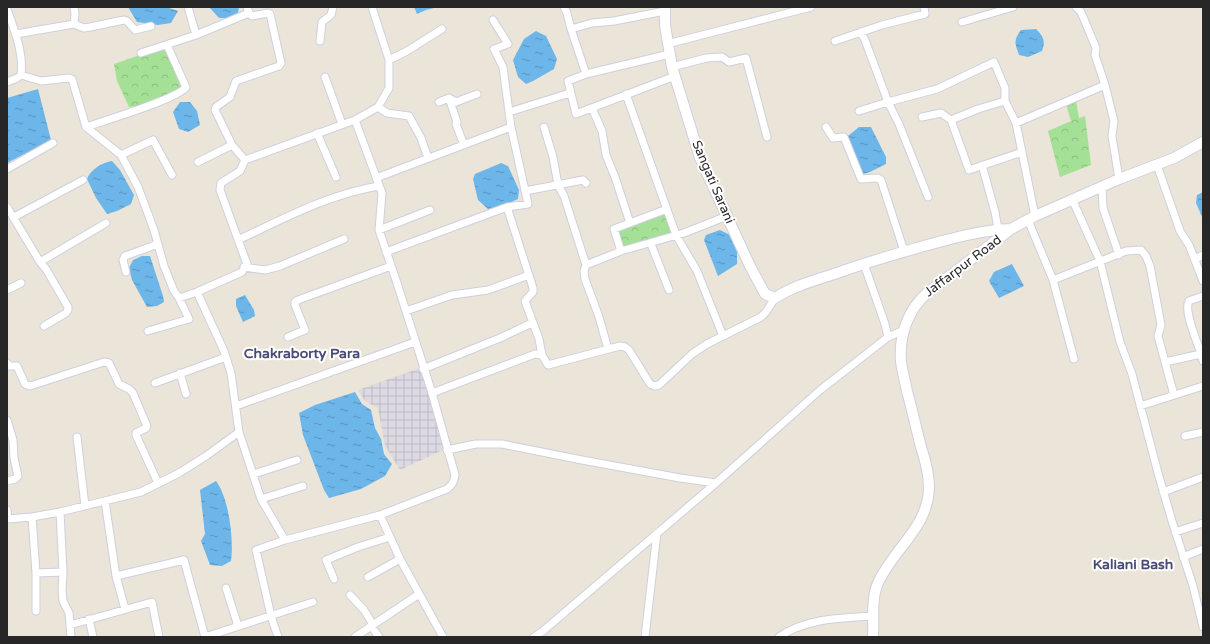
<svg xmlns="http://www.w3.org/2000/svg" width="1210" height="644" viewBox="0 0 1210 644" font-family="'Varela Round',sans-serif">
<defs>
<pattern id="industrial-grid" width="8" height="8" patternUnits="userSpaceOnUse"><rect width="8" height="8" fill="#ddd9e2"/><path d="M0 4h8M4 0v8" fill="none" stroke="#bebac2"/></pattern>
<pattern id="park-crowns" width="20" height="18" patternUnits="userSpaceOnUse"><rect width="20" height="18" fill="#a4e095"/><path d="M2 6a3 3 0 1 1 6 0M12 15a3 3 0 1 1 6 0" fill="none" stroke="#8dc080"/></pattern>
<pattern id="water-ripples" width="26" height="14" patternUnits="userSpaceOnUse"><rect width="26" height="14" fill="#6db6ea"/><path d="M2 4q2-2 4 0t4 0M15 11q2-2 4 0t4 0" fill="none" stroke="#5a94be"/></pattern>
</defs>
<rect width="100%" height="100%" fill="#eae5d8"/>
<!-- industrial -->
<path fill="url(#industrial-grid)" d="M420,368L428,389L445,449L400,470L385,446L378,408L365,401L358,390Z"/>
<!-- park -->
<path fill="url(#park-crowns)" d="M169,45L185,93L166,103L129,107L117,81L114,64Z
M1076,101L1079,118L1085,116L1091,165L1060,177L1048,131L1071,121L1066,104Z
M666,213L674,233L621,251L616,230Z"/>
<!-- water -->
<path fill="url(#water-ripples)" d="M128,7H166L178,11L171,23L158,25L137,22Z
M209,7H239L238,13L228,18H219Z
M414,7H438L426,10L417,14Z
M1036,29C1043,36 1046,41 1042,51L1028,57L1019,55C1015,43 1013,41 1021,30Z
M536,31L546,36L557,59L554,69L533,81L526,84L518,77L513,60L524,39Z
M38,89L51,140L7,163V98Z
M180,102H190L197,111L200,125L188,132L179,129L173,112Z
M859,127H871L886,157V164L870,172L863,174L855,159L848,136Z
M112,161L120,170L134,195L131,204L117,211L107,214L96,198L87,179C90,170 103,162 112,161Z
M501,163L508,166L519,190L518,199L502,206L488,209L478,200L473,179L475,174Z
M1203,192V219L1196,203L1197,195Z
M720,230L730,235L737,251V264L718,276L704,240L706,235Z
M142,256H150L163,296L164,302L157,306L147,307L132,280L129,268L133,260Z
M1012,264L1024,286L999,298L989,281L994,272Z
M245,295L254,310L255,316L243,322L236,306V299Z
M355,392L362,404L371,410L375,428L381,439L384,454L392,464L385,476L361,489L329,498L324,490L303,435L299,413L315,405Z
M216,481C229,498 234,540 231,561L222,566L210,565L201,541L205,534L200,490Z"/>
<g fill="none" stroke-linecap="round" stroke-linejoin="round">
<!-- street casing -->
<g stroke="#cecfe0" stroke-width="9">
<path id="street" d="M74,7L75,14L74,24
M188,7L196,35
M372,7L389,60V88L378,107L355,120L382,193L379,230L397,283L432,393L455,475C454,482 452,485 447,489L380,515L400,559L443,637
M564,7L567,13L571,29
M1076,7L1081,12L1096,48L1095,55L1105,85L1114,121L1112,136L1119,179
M7,9C14,30 24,52 21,75L17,78L7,82
M962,22L1013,7
M861,32L865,40L888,102L899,124L928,197
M16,34L74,24L84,28L90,27L124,20L127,21L135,30L151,26
M320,41L322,22L331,15L333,7
M835,41L882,25L925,14L924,7
M667,44L811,7
M141,53L196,35L249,13
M670,54L586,74L568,81L576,114L675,76
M389,60L407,51L442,29
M672,67L706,58L722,57L729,62L746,58L767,137
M586,74L571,29L592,23L614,21L665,11
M21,75L41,81L69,78L72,79L86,127L121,155L138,187L154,230L164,266L174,291L179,298L197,292
M325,77L342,124
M626,94L676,235L697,271L723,336
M449,98L457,122L456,124L464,145
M439,102L449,98L456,102L477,94
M378,107L387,113L409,116L421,138L428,158
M592,108L602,131L606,155L615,177L630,223
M859,111L888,102L937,89L994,62L1005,88V101L1016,123L1035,216
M509,112L570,93
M922,117L941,113L951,120L969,170L1022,152
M355,120L245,160L240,171L221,183L220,190L247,264L242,272L197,292L224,351L231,373L239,432L261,499L285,540L380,515
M951,120L978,109L1005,101
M1016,123L1105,85
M86,127C103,121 178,99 186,87L185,85L167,45
M544,127L553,157L558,185L564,196L586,265L584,271L585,279L599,317L608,349
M826,127L833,138L844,137L861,179L878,178L881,180L904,251
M317,133L336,177
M121,155L153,140L172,175
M245,160L232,145L215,110L216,107L230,97L236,81L279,66L281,63L270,14L268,13L252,16L249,13L247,7
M198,162L232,145
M982,165L995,212L998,229
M1157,165L1180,231L1189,245L1203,281
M7,169L53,143
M376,178L511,127
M1102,186L1103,208L1119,255
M525,191L583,180L586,183
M1072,199L1100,261L1120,342L1132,374L1158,473L1172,521L1193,586L1203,627
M7,207L40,262L46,269L68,307V310L66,313L44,326
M507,207L533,288V292L525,301L539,339L542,355
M667,209L614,229L621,251L684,233L727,216
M14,217L83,180
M1028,220L1053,280L1074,359
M379,230L430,210
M238,240C283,219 329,194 379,186
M651,244L669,290
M386,252L507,207L528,204L511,127L503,67L494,49L508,44L493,20
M1195,259L1203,255
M40,262L106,223
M864,264L885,324L888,337
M586,265L621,251
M244,267L265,270L280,266L344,239
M126,272L123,260L125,256L158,244
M1053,280L1126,251L1141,250L1146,256L1150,266L1161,325L1158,336L1174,395
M7,290L21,283
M406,311L452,295L488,290L529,275
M148,331L189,319L179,298
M288,337L305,330L295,305V302L298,300L391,266
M1201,354C1198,343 1183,311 1189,301L1203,296
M1165,362L1201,354L1203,361
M7,363L9,366H17L25,384L30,386L104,362L109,363L119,384L129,389L133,393L147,426L146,428L136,433V435L158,483
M423,369L500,338L532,323
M180,373L186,394
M155,383L226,357
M432,393L535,354L542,355L548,365L620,346L625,347L629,350L650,384L655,386L659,385L692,354L707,344L761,317L766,312L775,298
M236,406L415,342
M1140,406L1203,386
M7,420L13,440L14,458L18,476L15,479L7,481
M1185,436L1203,432
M77,437L85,506
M447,450L476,444H502L582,460L680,478L716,483
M254,474L297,460
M1163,492L1203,477
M261,499L303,486
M105,501L116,576L125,609
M7,510L8,519
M60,512L63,572L62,590L63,601L69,613L71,637
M32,517L36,573V611
M7,519L32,517L60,512L141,492L179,473L206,456L239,432
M1175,532L1203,523
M1183,557L1203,549
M36,573L63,572
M116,576L184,560L205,637
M368,577L400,559
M334,579L326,560L358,547L390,537
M226,588L238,626
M350,595L364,610L372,623L371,626L379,637
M89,619L93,637
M70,625L152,602L159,637
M205,637L313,602
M278,637L271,616L256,550L285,540
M355,637L419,594
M534,637L543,631L716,483L819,391L888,337L904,330
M645,637L657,533
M779,637C806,618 842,618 874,616"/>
</g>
<!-- secondary casing -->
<g stroke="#cecfe0" stroke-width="12">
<path id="secondary" d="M665,7V25L672,67L700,158L750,266L765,294L775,298C795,285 817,280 840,272C867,262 896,254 924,246C953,238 981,230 1011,229
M873,637C874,620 871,598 878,583C893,549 928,528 929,488C929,475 925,459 921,447C916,428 912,409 907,391C905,381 902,371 901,361C899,335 908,310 927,293L1011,229L1035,216L1119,179L1174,158L1203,142"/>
</g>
<!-- street -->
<use href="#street" stroke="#fff" stroke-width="7"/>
<!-- secondary -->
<use href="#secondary" stroke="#fff" stroke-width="10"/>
</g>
<g text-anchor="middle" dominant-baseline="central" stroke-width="4" stroke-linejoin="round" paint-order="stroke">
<!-- street labels -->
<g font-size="13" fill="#272727" stroke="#fff">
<text transform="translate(713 182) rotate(67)">Sangati Sarani</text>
<text transform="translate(963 266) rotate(-37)">Jaffarpur Road</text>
</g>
<!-- neighbourhood labels -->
<g font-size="14" font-weight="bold" fill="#494b76" stroke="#fff">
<text x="302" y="353">Chakraborty Para</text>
<text x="1133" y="564">Kaliani Bash</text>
</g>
</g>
<!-- border -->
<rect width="1210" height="644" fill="none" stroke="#272727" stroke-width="16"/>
</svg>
